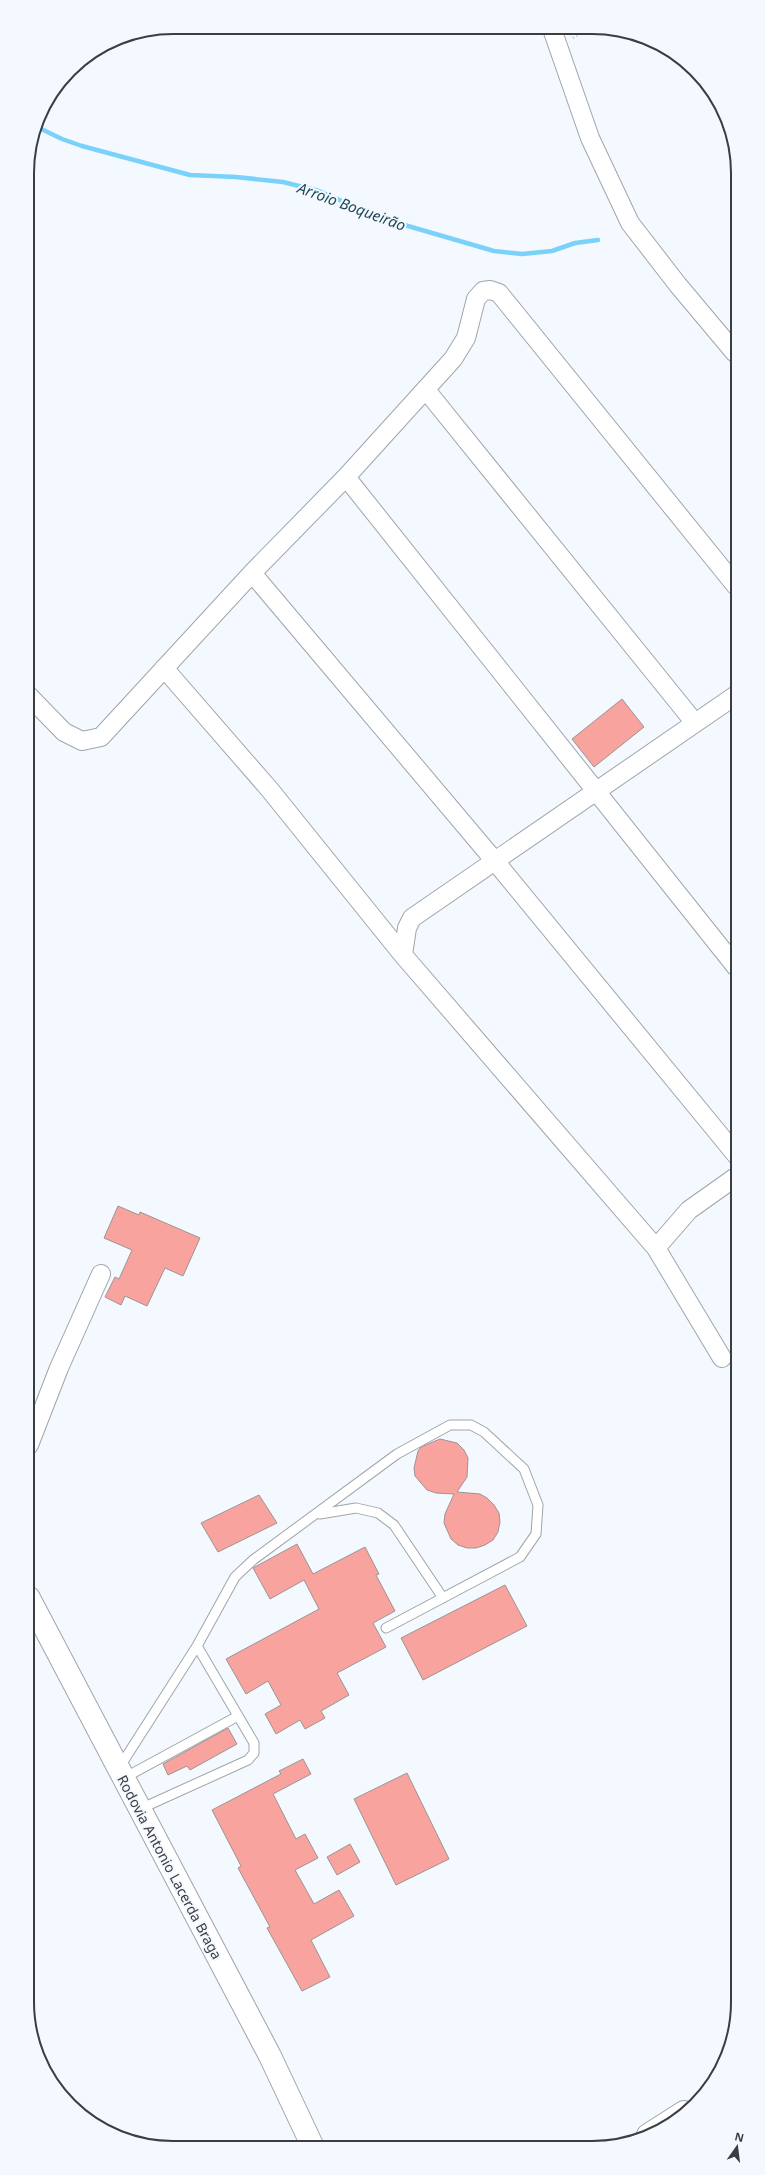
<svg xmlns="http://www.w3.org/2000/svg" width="765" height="2175" viewBox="0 0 765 2175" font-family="'Noto Sans',sans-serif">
<rect width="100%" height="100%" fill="#f3f9ff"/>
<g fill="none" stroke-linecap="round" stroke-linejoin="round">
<!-- stream -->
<path stroke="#7ad2fa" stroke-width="4.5" d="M37,127L62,139L82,146L190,175L236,177L283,182L319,191L369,213L408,226L494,251L522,254L552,251L575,243L598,240"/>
</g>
<!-- building -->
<path fill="#f8a39d" stroke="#9c9493" d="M622,699L644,727L594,767L572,739Z
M118,1206L139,1215L140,1212L200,1238L183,1276L165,1268L147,1306L125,1296L121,1305L105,1297L115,1277L119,1279L132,1250L104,1238Z
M440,1439L457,1443L464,1450L468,1458L467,1477L457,1492L480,1494L487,1498L494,1505L499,1513L500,1522L498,1532L493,1540L485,1545L476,1548H467L458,1545L451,1539L444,1523L445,1514L454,1494L436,1493L427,1490L415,1476L414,1468L418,1451L421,1447Z
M259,1495L277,1523L218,1552L201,1523Z
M297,1544L313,1574L365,1547L379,1574L376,1575L395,1611L373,1623L386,1647L337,1673L349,1695L321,1711L325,1718L305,1729L300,1720L276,1734L265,1714L281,1705L268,1681L246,1694L226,1659L319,1609L304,1580L270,1599L253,1568Z
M505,1585L527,1626L423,1680L401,1638Z
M228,1728L237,1744L190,1770L187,1766L168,1775L163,1764Z
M303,1759L311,1774L273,1794L296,1839L305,1834L318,1858L295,1870L314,1904L339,1890L354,1916L311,1940L330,1977L302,1991L267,1928L270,1927L238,1868L241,1866L212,1810L281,1774L279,1771Z
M407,1773L449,1859L396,1885L354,1799Z
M350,1844L360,1862L337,1875L327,1857Z"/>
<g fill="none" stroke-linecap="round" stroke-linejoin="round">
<!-- lane casing -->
<g stroke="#a0a5aa" stroke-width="11">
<path id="lane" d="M320,1514L356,1508L378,1513L394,1525L443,1598
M119,1768L197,1646L235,1577L253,1560L397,1454L450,1425H471L484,1432L524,1469L538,1505L536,1534L520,1557L386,1628
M124,1778L238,1716
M140,1809L248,1760L254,1753V1743L197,1646"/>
</g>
<!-- street casing -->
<g stroke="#a0a5aa" stroke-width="20">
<path id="street" d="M552,29L590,138L630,223L678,285L735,353
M426,390L695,723
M346,477L736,967
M252,573L494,860L737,1156
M164,668L270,790L403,955L656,1248L722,1358
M28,695L64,732L82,741L101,737L252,573L346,477L453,359L466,338L476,299L483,291L490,290L499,293L736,586
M403,955L407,928L412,918L736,695
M656,1248L689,1210L737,1176
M29,1445L59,1368L101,1274"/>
</g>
<!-- secondary casing -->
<g stroke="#a0a5aa" stroke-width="24">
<path id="secondary" d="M29,1598L270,2056L312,2145"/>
</g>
<!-- highway casing -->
<g stroke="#a0a5aa" stroke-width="24">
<path id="highway" d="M648,2135L684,2112"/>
</g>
<!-- path -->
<path stroke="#b8bdc2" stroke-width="2.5" stroke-dasharray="1 3" stroke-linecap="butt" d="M573,38L586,30"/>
<!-- lane -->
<use href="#lane" stroke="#fff" stroke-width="9"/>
<!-- street -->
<use href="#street" stroke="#fff" stroke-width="18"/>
<!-- secondary -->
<use href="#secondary" stroke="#fff" stroke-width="22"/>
<!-- highway -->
<use href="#highway" stroke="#fff" stroke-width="22"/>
</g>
<g text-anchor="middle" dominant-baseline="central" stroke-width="4" stroke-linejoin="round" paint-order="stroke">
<!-- street labels -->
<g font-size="14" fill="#3b3d40" stroke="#f3f9ff">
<text transform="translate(170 1867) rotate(62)">Rodovia Antonio Lacerda Braga</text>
</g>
<!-- water labels -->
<g font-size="15" font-style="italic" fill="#204758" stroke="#f3f9ff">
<text transform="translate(352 206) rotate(20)">Arroio Boqueirão</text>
</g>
</g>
<!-- crop -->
<path d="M0 0H765V2175H0ZM173 34H592A139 139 0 0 1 731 173V2002A139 139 0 0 1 592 2141H173A139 139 0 0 1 34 2002V173A139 139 0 0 1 173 34Z" fill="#f3f9ff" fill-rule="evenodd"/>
<path fill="none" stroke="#3b3d40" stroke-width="2" d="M173 34H592A139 139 0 0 1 731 173V2002A139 139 0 0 1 592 2141H173A139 139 0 0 1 34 2002V173A139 139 0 0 1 173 34Z"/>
<!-- north arrow -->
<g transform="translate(737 2147) rotate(14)" stroke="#f3f9ff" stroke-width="3" paint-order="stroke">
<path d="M0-3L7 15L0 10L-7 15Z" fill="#3b3d40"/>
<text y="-6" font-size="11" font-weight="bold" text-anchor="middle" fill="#3b3d40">N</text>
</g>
</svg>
